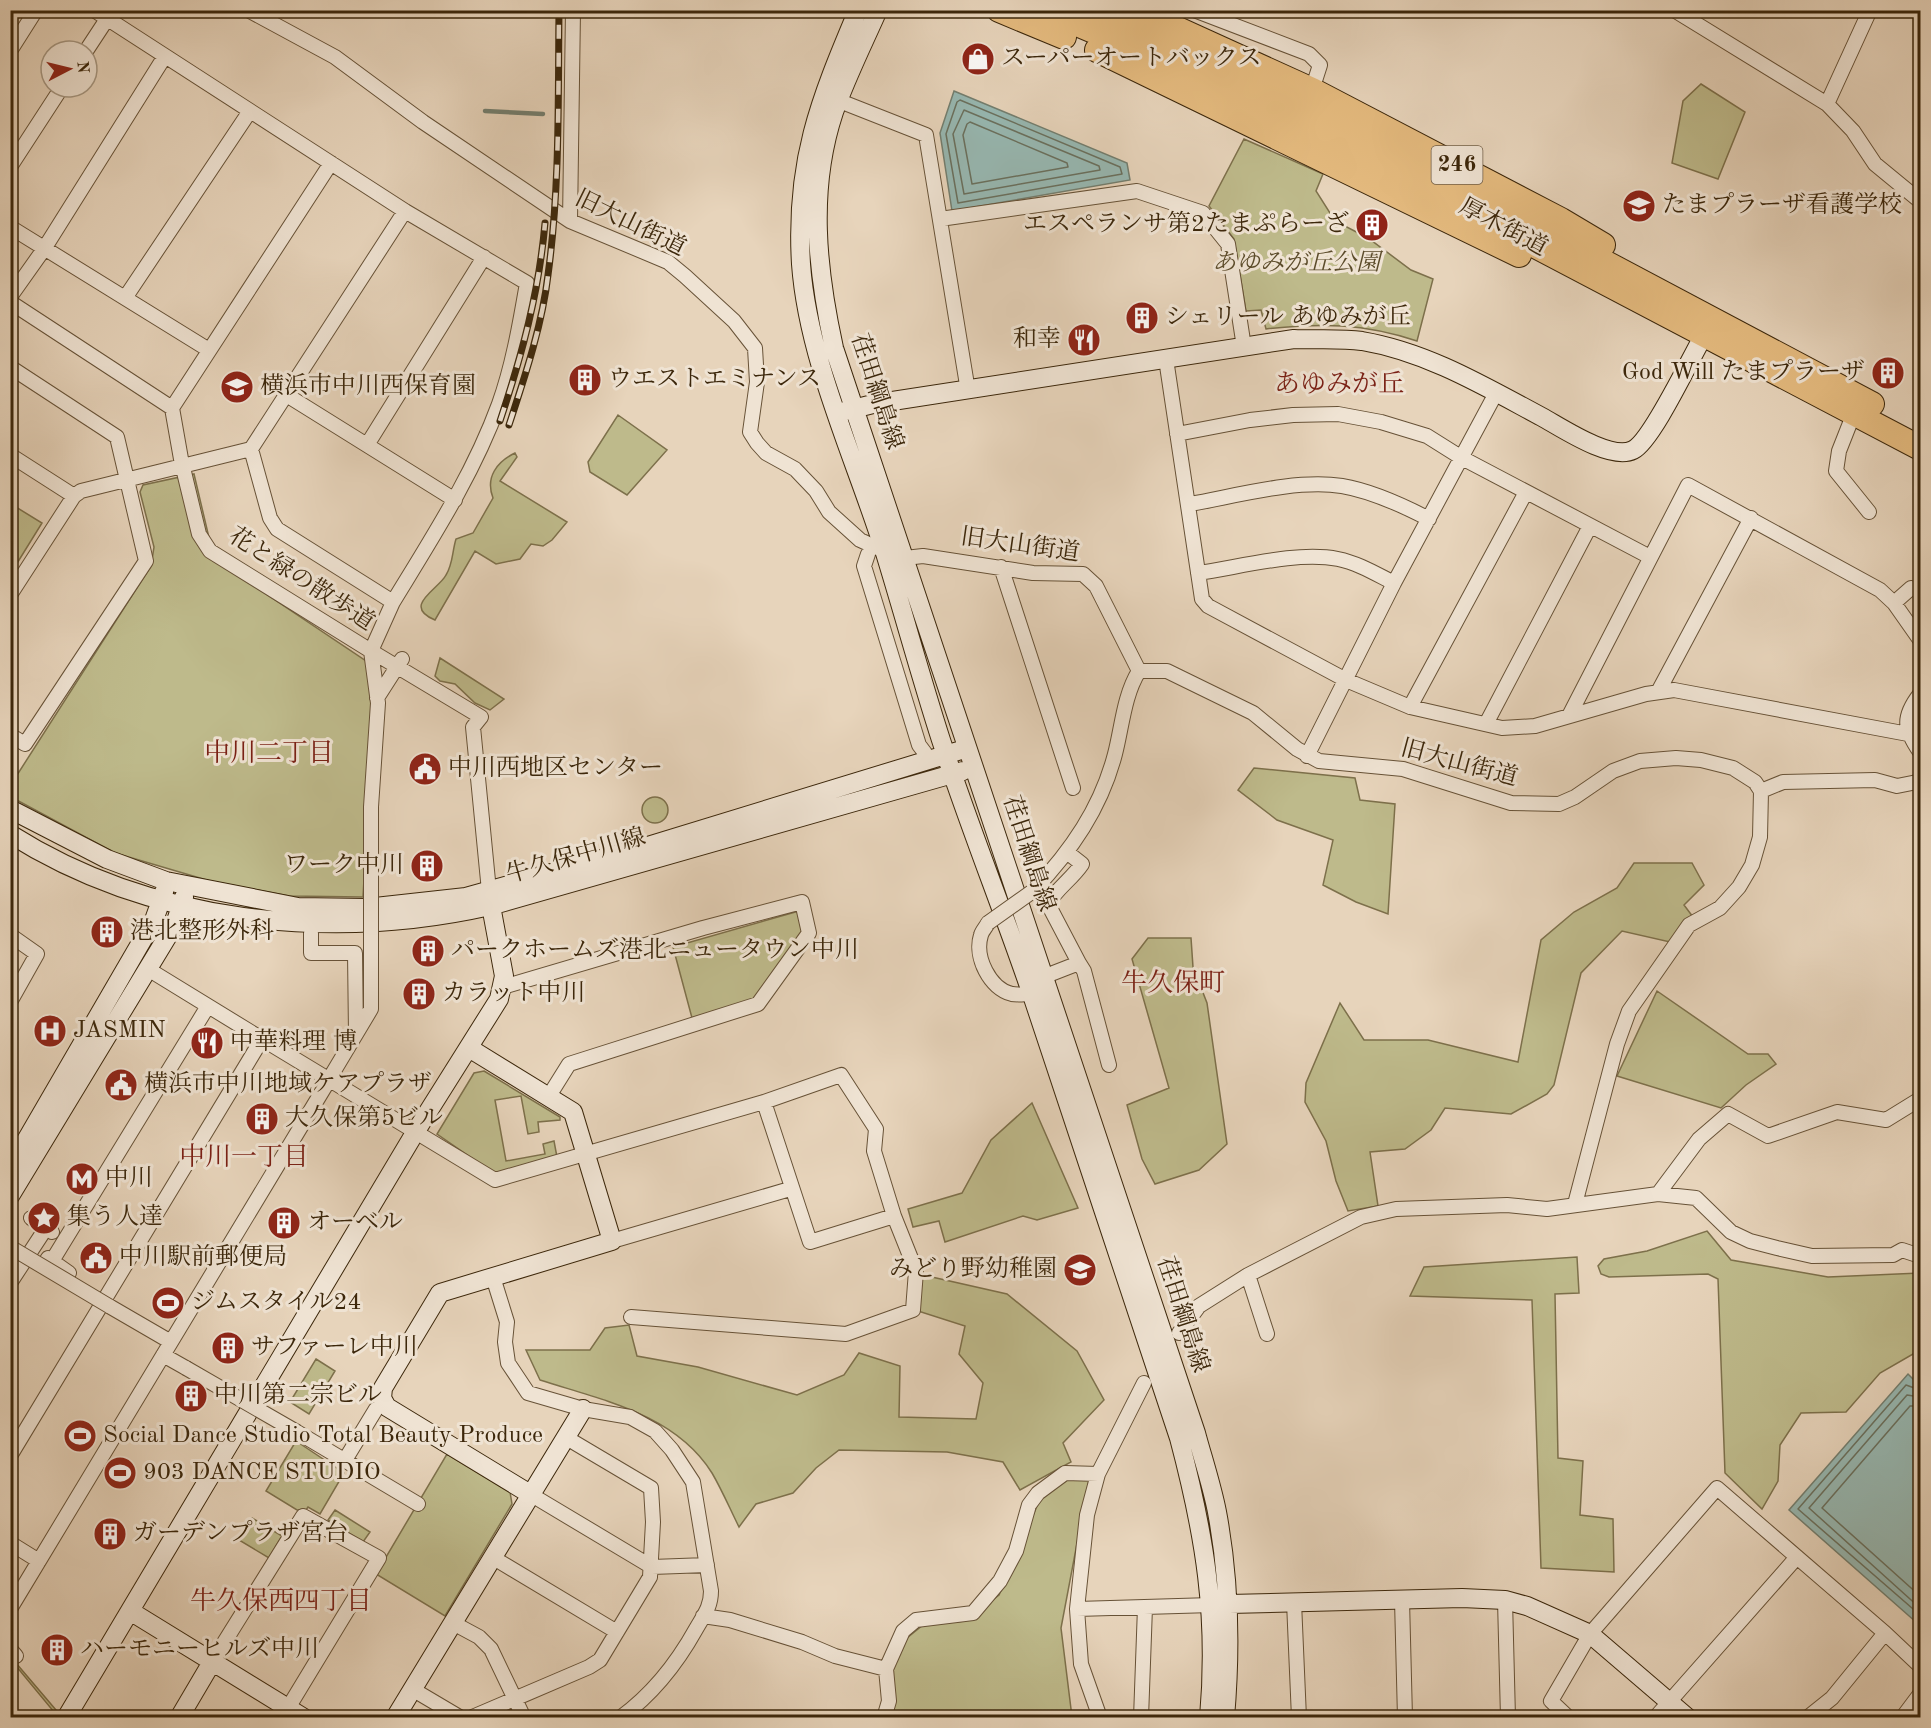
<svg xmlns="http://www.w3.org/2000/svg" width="1931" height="1728" viewBox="0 0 1931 1728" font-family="'Old Standard TT','Noto Serif JP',serif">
<rect width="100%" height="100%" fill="#e7d4bb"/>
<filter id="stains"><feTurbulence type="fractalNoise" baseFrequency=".00333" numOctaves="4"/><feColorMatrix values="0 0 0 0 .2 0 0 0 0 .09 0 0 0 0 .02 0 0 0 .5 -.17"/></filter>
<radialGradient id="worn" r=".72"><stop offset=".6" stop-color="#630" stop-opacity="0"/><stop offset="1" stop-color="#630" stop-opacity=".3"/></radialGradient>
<!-- green -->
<path fill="#beba8b" stroke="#7d704b" stroke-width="1.5" d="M1701,84L1745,112L1718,179L1672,163L1683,101Z
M1244,139L1323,174L1316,191L1335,221L1368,238L1411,270L1433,279L1417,341C1363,323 1321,323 1266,329L1261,310L1246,311L1234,239L1209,206Z
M618,415L667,450L627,495L590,472L588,462Z
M515,453L517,457L500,481L567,522L552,540L543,546L531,544L520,559L496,564L475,551L435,620C401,606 439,589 446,575C453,564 452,552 456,539L473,533L493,498C485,477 497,462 515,453Z
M194,474L214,559L366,661L374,706L363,897L289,896L210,881L115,853L11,797L10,786L151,566L154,547L140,492L143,485Z
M11,504L42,523L11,573Z
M440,658L504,699L490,710L475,703L455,684L440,681L435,676Z
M1254,768L1355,778L1360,800L1395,804L1388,914L1356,902L1323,885L1333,840L1277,820L1238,790Z
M642 810a13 13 0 1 1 26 0a13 13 0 1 1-26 0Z
M1634,863H1692L1704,885L1684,905L1693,917L1670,942L1622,931L1581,973L1554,1085L1547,1094L1511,1114L1445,1108L1431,1130L1405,1149L1370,1152L1378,1206L1348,1211L1336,1181L1326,1141L1305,1102L1306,1083L1340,1003L1364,1040H1428L1518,1062L1541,940L1574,912L1617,888Z
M799,911L804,928L756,1000L692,1018L673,947Z
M1148,938H1191L1193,967L1207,1003L1227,1144L1199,1170L1155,1184L1142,1159L1127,1105L1169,1088L1132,959Z
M1657,991L1748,1054H1768L1776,1064L1746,1085L1721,1108L1617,1076Z
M484,1071L560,1117V1120L538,1122L539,1132L528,1134L521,1096L495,1100L506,1161L545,1154L543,1144L554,1141L557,1157L507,1172H492L437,1134L474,1073Z
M1032,1103L1078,1208L1037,1220L1023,1216L945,1242L939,1221L913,1227L908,1209L962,1193L991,1140Z
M1707,1231L1731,1260L1828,1277L1920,1273V1350L1880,1373L1846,1412L1801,1413L1780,1445L1778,1481L1762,1509L1725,1473L1718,1279L1708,1274L1609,1277L1601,1274L1598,1266L1604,1259L1647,1251Z
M1577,1257L1579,1293L1555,1294L1558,1458L1583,1461L1580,1515L1613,1519L1614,1572L1541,1568L1532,1300L1410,1296L1424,1267Z
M923,1275L1007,1294L1077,1351L1104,1400L1063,1443L1071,1462L1020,1490L1003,1462L947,1452L839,1450L816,1468L793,1493L756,1504L739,1527C730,1509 722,1490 712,1473C675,1414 602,1400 540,1380L526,1350H590L605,1328L629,1325L637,1356L698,1367L797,1395L844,1375L859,1353L900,1366L899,1417L976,1419L983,1383L959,1354L965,1326L918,1311Z
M316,1359L335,1371L309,1414L290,1402Z
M296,1441L344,1473L320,1514L308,1507L306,1510H297L266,1491Z
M447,1454L510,1492L512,1504L445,1616L376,1574Z
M1065,1475L1089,1480L1061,1628L1072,1717L874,1718L892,1692L891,1669L907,1638L923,1625L965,1621L999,1595L1043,1492Z
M335,1510L370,1532L363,1542L328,1520Z
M252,1518L282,1536L269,1558L239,1540Z
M10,1656L56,1710L54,1712L11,1660Z"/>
<!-- water -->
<path fill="#97b8b2" stroke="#737e6f" stroke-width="1.5" d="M954,91L1127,163L1130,180L952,211L940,133Z
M1908,1374L1920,1386V1619L1917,1623L1789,1510Z"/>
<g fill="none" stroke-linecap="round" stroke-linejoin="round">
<!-- shore -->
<path stroke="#6a705e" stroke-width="1.5" d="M960,100L1120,167L1122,174L958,203L946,134L957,102Z
M964,110L1099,166L1100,170L964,194L953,134Z
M970,122L1067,163L1068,167L972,184L963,135L967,124Z
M1920,1390L1906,1385L1798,1509L1920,1615
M1920,1397L1907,1395L1809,1508L1920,1608
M1920,1406H1910L1822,1508L1920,1596"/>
<!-- stream -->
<path stroke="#737e6f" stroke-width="4.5" d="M485,111L543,114"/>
<!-- street casing -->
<g stroke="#675237" stroke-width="16">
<path id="street" d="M94,10L405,211L527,283C520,323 513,365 499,404C473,475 432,538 393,602L277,529L270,518L251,449
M248,10L335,57L423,122L570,221L668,262L685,276L734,321L755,348L757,382L750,432L757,443L766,453L795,469L816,491L829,512L860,540L884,551
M1194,10L1309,54L1320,65L1312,90
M1674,10L1827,104L1853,131L1875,164L1920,201
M10,51L36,10
M86,51L107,19
M832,98L926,135L968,391
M1827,104L1870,10
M10,167L62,87
M940,219L1137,191L1203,213L1228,244L1244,347
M570,221L573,10
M10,227L209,350
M10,297L44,249L165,56
M125,298L250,111
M10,302L172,408L181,459
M1166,359L1202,599L1208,606L1346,680L1410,707L1502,728L1535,726L1646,694L1674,690L1908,734
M10,367L117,437L146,561L25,744L10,735
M285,394L455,500
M172,408L331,163
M1854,413L1839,451L1836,471L1869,512
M1177,434L1250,420L1293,415L1338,414L1381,422L1427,436L1462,458L1650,557
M367,445L484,257
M10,455L74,496
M184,472L199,534L210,551L371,651L378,703L371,807V873
M1190,504C1236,496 1295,479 1342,486C1372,491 1402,505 1429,519
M868,554L864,566L919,745L925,753
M905,558L923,556L1033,573L1083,574L1096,586L1139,671
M1001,567L1073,788
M1198,573C1240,567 1297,551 1338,559C1358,563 1376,574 1394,583
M10,595L74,496L81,491L251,449L405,211
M393,602L371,651L481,717L473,727L489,891
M1894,603L1911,588
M1139,671H1167L1253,713L1297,749L1319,761L1403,769L1511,803L1559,804L1575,797L1613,771L1640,761L1676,758L1701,760L1733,768L1755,782L1761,791L1760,837L1752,865L1739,887L1720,908L1689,925L1629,1011L1617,1044L1575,1204
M1658,692L1751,518
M1920,694C1902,717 1904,729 1920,752
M377,698L402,659
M1410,707L1526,492
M1569,716L1688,485L1880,590L1894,603L1920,640
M1486,724L1590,526
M1307,756L1394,583L1496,393
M1761,791L1783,782L1875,780L1897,786L1917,782L1920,778
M1068,853L1082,864C1072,879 1056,889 1048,904L1079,963
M1033,891C1071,851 1101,808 1115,754C1122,727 1124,695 1139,671
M988,923C986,927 982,931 981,935C974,957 990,989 1012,994C1018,995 1025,994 1031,994
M311,933V953H355L356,1034
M10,935L37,954L10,1002
M156,974L262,1039
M1043,977L1079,963L1084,971L1109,1065
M503,987L703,928L802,902L809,933L758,1004L569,1064L549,1096
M331,1076L371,1009V981
M1658,1194L1699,1139L1728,1114L1768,1136L1837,1112L1886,1120L1920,1099
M31,1218L52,1232
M612,1241L790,1189
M52,1261L69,1273
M45,1263L48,1258L52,1261L208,1006
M1248,1275L1267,1334
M493,1277L507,1322L505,1342L508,1363L528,1393L583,1409L630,1417L655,1431L672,1450L693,1482L711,1591C711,1607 704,1615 696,1629C676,1665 653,1694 620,1718
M10,1283L46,1228
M109,1306L171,1342
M631,1317L846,1334L913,1310L916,1271L894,1216
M1179,1333L1199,1306L1248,1275L1361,1217L1396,1209L1507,1205L1547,1209L1658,1194L1696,1198L1731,1232L1750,1241L1777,1248L1812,1256L1893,1255L1902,1250L1920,1256
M163,1355L186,1368
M297,1432L418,1504
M10,1456L262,1039L495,1180L764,1102L841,1075L876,1129L874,1151L894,1216L810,1242L764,1102
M345,1460L376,1409
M530,1494L652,1567L707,1565
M10,1543L39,1561
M492,1557L617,1632
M1402,1600L1405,1718
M1505,1600L1508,1718
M1294,1602L1299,1718
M10,1609L326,1085
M1077,1609L1212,1605
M703,1616L730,1620L802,1642L835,1656L886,1669
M453,1623L479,1637L491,1649L524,1718
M1885,1633L1920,1666
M10,1649L16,1656
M212,1662L303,1516L379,1558L282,1718
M412,1689L461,1718
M470,1718L589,1667L600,1660L650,1577L653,1522L651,1488L565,1437
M884,1718L889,1701L886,1669L903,1631L916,1620L973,1613L1000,1581L1016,1551L1029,1505L1038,1493L1065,1473L1098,1474
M1097,1718L1098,1712L1081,1664L1077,1609L1087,1515L1098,1474L1144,1383
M1141,1718L1145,1607
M1569,1718L1551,1701L1590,1634L1717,1488L1885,1633L1832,1698L1807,1718
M1655,1718L1797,1557
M1902,1718L1920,1694"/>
</g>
<!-- secondary casing -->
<g stroke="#3c270b" stroke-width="20">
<path id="secondary" d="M858,10C819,102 795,162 801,264C808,361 856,460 885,553C904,615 921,678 941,740C969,826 1003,910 1032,995C1081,1143 1130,1290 1179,1438C1205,1536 1218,1616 1209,1718
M878,10C863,44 846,78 834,112C808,190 817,270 834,348L1196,1433C1203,1459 1212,1486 1217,1512C1230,1581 1231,1648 1225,1718
M845,411L873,404L1294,339C1316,340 1340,338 1362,341C1427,352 1484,386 1542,417C1562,428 1611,461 1633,450C1652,441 1691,357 1704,335
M10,809L107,859L166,881L298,907L366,908L466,897L641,848L958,751
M10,834C151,923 330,942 490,906L963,771
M469,1048L573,1112L612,1241L440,1293L383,1388L382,1398L387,1407L530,1494
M10,1168L154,920L164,892
M10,1196L175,924L184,897
M1229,1604L1462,1598L1505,1600L1527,1606L1590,1634L1688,1718
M130,1611L304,1718
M66,1718L416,1131L499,999L504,976L489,895
M179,1718L212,1662
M395,1718L583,1409"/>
</g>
<!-- highway casing -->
<g stroke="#3c270b" stroke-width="26">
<path id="highway" d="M999,10L1064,37
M1044,10L1150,55L1383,166L1920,448
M1092,10L1166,42L1393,150L1872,404
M1136,10L1312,90L1561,220L1603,245
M1097,50L1519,255"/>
</g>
<!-- street -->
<use href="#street" stroke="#efe3d3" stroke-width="14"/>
<!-- secondary -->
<use href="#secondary" stroke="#efe3d3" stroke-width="18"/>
<!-- highway -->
<use href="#highway" stroke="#e4ba7e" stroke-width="24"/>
<!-- rail casing -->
<g stroke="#3c270b" stroke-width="7">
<path id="rail" d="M500,421C522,355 539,292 545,223
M509,425C525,376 542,326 548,275C560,187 558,99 559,10"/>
</g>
<!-- rail -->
<use href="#rail" stroke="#efe3d3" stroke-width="4.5" stroke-dasharray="14" stroke-linecap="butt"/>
<!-- street-bridge casing -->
<g stroke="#675237" stroke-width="16" stroke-linecap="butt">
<path id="street-bridge" d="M371,873V981
M988,923L1033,891
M10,1247L109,1306
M186,1368L297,1432"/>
</g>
<!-- street-bridge -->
<use href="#street-bridge" stroke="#efe3d3" stroke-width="14"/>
</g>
<!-- icons -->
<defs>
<g id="shop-disc" transform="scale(1.725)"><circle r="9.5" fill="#8f2418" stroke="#efe3d3"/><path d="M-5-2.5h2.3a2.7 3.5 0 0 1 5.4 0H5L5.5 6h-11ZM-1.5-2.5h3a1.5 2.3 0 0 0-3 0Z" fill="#fff"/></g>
<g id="university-disc" transform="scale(1.725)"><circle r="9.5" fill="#8f2418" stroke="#efe3d3"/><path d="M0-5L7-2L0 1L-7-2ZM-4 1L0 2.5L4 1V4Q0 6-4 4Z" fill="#fff"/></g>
<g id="building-disc" transform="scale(1.725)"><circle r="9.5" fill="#8f2418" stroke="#efe3d3"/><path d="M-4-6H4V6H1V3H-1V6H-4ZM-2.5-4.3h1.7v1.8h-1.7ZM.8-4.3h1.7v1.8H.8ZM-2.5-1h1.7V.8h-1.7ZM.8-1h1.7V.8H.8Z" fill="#fff"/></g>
<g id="restaurant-disc" transform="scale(1.725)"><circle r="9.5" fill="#8f2418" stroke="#efe3d3"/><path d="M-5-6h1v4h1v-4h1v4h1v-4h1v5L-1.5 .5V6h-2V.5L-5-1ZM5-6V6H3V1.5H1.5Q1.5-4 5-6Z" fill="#fff"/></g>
<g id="school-disc" transform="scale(1.725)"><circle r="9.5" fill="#8f2418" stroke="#efe3d3"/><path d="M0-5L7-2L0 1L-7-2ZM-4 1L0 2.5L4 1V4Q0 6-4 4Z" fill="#fff"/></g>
<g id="civic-disc" transform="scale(1.725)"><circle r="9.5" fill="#8f2418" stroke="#efe3d3"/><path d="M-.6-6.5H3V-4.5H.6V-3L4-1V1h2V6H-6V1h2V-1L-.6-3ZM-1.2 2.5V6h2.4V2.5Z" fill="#fff"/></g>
<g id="hospital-disc" transform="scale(1.725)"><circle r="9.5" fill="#8f2418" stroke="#efe3d3"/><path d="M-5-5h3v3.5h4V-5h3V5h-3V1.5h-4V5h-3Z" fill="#fff"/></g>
<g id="metro-disc" transform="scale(1.725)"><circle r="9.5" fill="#8f2418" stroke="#efe3d3"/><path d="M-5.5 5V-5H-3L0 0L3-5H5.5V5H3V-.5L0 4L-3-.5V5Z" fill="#fff"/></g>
<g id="sight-disc" transform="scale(1.725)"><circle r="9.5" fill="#8f2418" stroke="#efe3d3"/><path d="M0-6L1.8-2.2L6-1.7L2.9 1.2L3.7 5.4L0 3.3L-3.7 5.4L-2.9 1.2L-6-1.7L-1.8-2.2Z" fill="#fff"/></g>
<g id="stadium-disc" transform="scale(1.725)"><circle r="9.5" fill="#8f2418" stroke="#efe3d3"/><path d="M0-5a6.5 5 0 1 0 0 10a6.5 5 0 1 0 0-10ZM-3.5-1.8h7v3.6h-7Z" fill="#fff"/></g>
</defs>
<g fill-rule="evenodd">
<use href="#shop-disc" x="978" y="59"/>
<use href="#university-disc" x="1639" y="206"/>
<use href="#building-disc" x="1372" y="225"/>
<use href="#building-disc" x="1142" y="318"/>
<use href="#restaurant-disc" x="1084" y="340"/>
<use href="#building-disc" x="1888" y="373"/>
<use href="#building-disc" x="585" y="380"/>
<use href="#school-disc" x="237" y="387"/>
<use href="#civic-disc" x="425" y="769"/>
<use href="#building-disc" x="427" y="866"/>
<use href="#building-disc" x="107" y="932"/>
<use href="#building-disc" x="428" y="951"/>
<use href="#building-disc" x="419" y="994"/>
<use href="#hospital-disc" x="50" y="1031"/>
<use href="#restaurant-disc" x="207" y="1043"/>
<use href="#civic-disc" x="121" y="1085"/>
<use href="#building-disc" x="262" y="1119"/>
<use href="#metro-disc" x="82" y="1179"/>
<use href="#sight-disc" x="44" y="1218"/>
<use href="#building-disc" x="284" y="1223"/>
<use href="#civic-disc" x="96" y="1258"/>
<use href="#school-disc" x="1080" y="1270"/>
<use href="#stadium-disc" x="168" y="1303"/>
<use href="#building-disc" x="228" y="1348"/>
<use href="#building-disc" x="191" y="1396"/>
<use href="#stadium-disc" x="80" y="1436"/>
<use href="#stadium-disc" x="120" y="1473"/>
<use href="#building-disc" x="110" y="1534"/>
<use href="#building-disc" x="57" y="1650"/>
</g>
<g text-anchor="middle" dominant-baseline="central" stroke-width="6" stroke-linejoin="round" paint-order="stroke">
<!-- shield labels -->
<rect fill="#efe3d3" stroke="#725f47" stroke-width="1.5" x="1431.5" y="146" width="51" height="38" rx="4.5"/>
<g font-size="22" font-weight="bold" fill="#3c270b">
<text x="1457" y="165">246</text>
</g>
<!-- poi labels -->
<g font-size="24" fill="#3c270b" stroke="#efe3d3" text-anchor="start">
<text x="1001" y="59">スーパーオートバックス</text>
<text x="1662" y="206">たまプラーザ看護学校</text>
<text x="1349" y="225" text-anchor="end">エスペランサ第2たまぷらーざ</text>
<text x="1165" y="318">シェリール あゆみが丘</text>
<text x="1061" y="340" text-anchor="end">和幸</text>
<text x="1865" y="373" text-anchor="end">God Will たまプラーザ</text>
<text x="608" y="380">ウエストエミナンス</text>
<text x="260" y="387">横浜市中川西保育園</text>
<text x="448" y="769">中川西地区センター</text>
<text x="404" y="866" text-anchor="end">ワーク中川</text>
<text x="130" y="932">港北整形外科</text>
<text x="451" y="951">パークホームズ港北ニュータウン中川</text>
<text x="442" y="994">カラット中川</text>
<text x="73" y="1031">JASMIN</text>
<text x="230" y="1043">中華料理 博</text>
<text x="144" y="1085">横浜市中川地域ケアプラザ</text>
<text x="285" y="1119">大久保第5ビル</text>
<text x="105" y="1179">中川</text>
<text x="67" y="1218">集う人達</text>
<text x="307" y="1223">オーベル</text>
<text x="119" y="1258">中川駅前郵便局</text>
<text x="1057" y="1270" text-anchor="end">みどり野幼稚園</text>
<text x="191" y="1303">ジムスタイル24</text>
<text x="251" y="1348">サファーレ中川</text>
<text x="214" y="1396">中川第二宗ビル</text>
<text x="103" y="1436">Social Dance Studio Total Beauty Produce</text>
<text x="143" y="1473">903 DANCE STUDIO</text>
<text x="133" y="1534">ガーデンプラザ宮台</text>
<text x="80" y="1650">ハーモニーヒルズ中川</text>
</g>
<!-- street labels -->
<g font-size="24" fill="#3c270b" stroke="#efe3d3">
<text transform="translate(630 224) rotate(26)">旧大山街道</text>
<text transform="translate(1503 228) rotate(28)">厚木街道</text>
<text transform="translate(876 392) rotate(72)">荏田綱島線</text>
<text transform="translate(1020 546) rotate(8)">旧大山街道</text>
<text transform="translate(301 580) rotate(33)">花と緑の散歩道</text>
<text transform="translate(1459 764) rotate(15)">旧大山街道</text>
<text transform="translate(1028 854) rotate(72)">荏田綱島線</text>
<text transform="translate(576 857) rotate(-16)">牛久保中川線</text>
<text transform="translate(1182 1315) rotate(72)">荏田綱島線</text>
</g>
<!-- park labels -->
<g font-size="24" font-style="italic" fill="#5c4c2b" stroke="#efe3d3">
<text x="1296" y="264">あゆみが丘公園</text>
</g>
<!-- neighbourhood labels -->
<g font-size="26" fill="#7a1f14" stroke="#efe3d3">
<text x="1339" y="385">あゆみが丘</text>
<text x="269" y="754">中川二丁目</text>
<text x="1173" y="984">牛久保町</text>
<text x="244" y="1158">中川一丁目</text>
<text x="281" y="1602">牛久保西四丁目</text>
</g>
</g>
<!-- margin -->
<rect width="1931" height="1728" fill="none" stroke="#e7d4bb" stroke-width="36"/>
<rect x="12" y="12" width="1907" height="1704" fill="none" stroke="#3c270b" stroke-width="3"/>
<rect x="18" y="18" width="1895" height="1692" fill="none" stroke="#3c270b" stroke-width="1.5"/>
<!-- north arrow -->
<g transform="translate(69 69) rotate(83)"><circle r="28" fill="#efe3d3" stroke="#a79883" stroke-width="1.5"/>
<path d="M0-4.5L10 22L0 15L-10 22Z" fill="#8f2418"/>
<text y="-9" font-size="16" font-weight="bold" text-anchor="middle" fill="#3c270b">N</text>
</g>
<rect width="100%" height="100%" filter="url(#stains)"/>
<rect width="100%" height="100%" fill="url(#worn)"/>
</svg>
